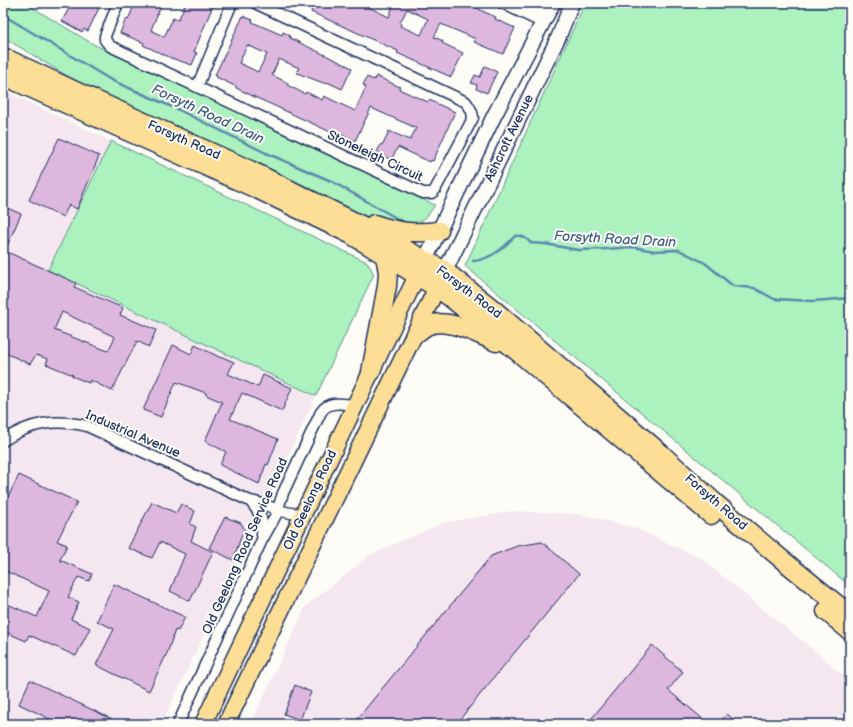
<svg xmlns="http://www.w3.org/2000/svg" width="853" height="727" viewBox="0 0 853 727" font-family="'Balsamiq Sans',sans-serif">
<rect width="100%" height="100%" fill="#fdfcf7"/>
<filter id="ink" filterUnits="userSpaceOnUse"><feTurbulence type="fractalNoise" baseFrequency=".025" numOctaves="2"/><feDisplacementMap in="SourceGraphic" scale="8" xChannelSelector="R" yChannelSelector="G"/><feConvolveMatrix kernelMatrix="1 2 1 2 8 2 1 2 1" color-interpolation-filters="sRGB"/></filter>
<g filter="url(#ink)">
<!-- built -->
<path fill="#f4e7f0" d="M3,90L111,141L49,270L316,396L162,724H3Z
M513,511L578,514L632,527L700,558L827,661L850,682V724H251L306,606L370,555L442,523Z"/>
<!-- green -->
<path fill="#abf2be" stroke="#63908e" d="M3,3H25L93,44L435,205C419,229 415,225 388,227L69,77L3,37Z
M585,3H850V586L465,266Z
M111,141L367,262L374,274L316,396L48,270Z"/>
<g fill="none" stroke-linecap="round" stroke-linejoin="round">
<!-- stream -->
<path stroke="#5c88b0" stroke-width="2.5" d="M3,15L111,80L179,110L266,153L331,181L405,223
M473,261C489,260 504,248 515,236C522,235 526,238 531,243L545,244L578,250L607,249L633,247L654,251L679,250L705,263L733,286L754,288L774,299L814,301L850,298"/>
</g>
<!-- building -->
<path fill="#deb7df" stroke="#1b2f5e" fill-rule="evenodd" d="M72,3H99L97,7L99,8L88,31L84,29L82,32L62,21Z
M135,3H162L151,30L164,37L173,18L178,20L186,3H214L194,52L197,53L192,65L171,58L143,45L144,43L120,33L126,19L128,20Z
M297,3H360L389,17L394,3H460L470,7L471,5L480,9V10L496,17L495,19L515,28L503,54L474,42L476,39L441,24L434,37L443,41L442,43L463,53L451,77L397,53L398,51L311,12L312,10ZM407,9L428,19L421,35L400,26L401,24L400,23Z
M243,16L253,20L252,22L282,35L283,32L289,35L290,38L352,68L342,89L327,82L326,84L297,73L299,68L279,59L272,75L288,83L287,85L305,94L306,92L322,100L324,96L355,111L366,87L363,85L367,77L374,80L376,76L400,87L399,89L414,96L428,102L429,100L455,112L433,161L431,160L430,162L398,147L391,160L379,153L377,152L381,144L383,145L389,131L410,140L416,128L371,108L355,141L340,134L339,136L277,107L259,99L236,88L237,87L216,77L217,76L215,75ZM247,45L267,54L258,72L239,63Z
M485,66L497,72L487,93L476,89L477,85L471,83L475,75L480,77Z
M59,138L99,156L77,209L69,205L63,217L29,200Z
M3,206L21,214L5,251L76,283L74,287L123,308L120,315L156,330L149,347L137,341L112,391L90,380L89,383L72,376L73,375L46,364L48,359L36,355L30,364L3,352ZM62,312L115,337L108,351L54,330Z
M173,345L191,354L195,345L221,358L222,357L234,362L228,374L258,387L263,375L292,388L282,411L242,393L230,419L278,439L268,465L266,464L259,484L220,465L226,452L205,441L222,402L206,395V393L176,382L161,417L143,410Z
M19,475L77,502L57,541L67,545L60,560L92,574L89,581L78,577L68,597L79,602L71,619L90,628L76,656L29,635L26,641L3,631V602L37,617L49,591L3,570V507Z
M152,502L176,513L181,504L195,511L190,524L196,527L191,541L213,552L190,601L170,591L185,554L160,542L152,558L128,548Z
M225,517L241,523L244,529L233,560L209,548Z
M542,542L579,574L456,724H353L491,556L517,546Z
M114,584L185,617L178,631L175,630L168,651L149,691L96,665L114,629L97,621Z
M652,645L683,672L668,690L709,724H587Z
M30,680L122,724H60L19,704Z
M295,685L311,692L300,720L284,714Z
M727,714L739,724H718Z"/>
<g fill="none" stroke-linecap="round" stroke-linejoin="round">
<!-- street casing -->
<g stroke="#1b2f5e" stroke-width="13">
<path id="street" d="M118,3L105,36V40L110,46L423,193H432L435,190L473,118C473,112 470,107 466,102L255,3
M502,3L543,23
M524,3L547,14
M197,87L232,3
M3,441C30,422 56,419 87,426L250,501C270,504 283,516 304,513
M250,501C261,514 263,518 262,535
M178,724L262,540L276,515L283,493L321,412C329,400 342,404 355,405"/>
</g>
<!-- secondary casing -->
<g stroke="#1b2f5e" stroke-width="17">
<path id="secondary" d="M425,260L494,116L553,3
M445,271L559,36L572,3"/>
</g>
<!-- primary casing -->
<g stroke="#1b2f5e" stroke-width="19">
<path id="primary" d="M203,724L423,263
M226,724L442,277"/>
</g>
<!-- highway casing -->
<g stroke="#1b2f5e" stroke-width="21">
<path id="highway" d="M3,57L73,90L250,170L363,226L445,271L493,309L657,450L714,502L779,557L850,615
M3,74L17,82L259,190L352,235L437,288L451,298L518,352L711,515
M374,224C397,232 414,234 439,231
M415,334C420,331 424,327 429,325C449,318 478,334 496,342
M371,372L387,286L388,272L385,256
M826,611L850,631"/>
</g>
<!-- street -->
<use href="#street" stroke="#fdfcf7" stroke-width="10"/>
<!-- secondary -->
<use href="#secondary" stroke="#fdfcf7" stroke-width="14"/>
<!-- primary -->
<use href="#primary" stroke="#fcde96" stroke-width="16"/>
<!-- highway -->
<use href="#highway" stroke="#fcde96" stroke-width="18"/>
</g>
</g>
<g text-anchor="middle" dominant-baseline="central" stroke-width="4" stroke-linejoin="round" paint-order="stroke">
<!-- street labels -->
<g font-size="13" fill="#1b2f5e" stroke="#fdfcf7">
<text transform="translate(509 138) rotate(-64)">Ashcroft Avenue</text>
<text transform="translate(184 140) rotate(24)">Forsyth Road</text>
<text transform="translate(375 156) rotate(25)">Stoneleigh Circuit</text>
<text transform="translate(469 292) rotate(37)">Forsyth Road</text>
<text transform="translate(133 434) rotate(23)">Industrial Avenue</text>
<text transform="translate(310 500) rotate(-65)">Old Geelong Road</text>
<text transform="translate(716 502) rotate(41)">Forsyth Road</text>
<text transform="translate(245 546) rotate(-66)">Old Geelong Road Service Road</text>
</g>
<!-- water labels -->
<g font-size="14" font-style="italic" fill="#3b5c87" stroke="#fdfcf7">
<text transform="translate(208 114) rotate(25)">Forsyth Road Drain</text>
<text transform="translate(615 239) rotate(3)">Forsyth Road Drain</text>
</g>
</g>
<!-- margin -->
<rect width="853" height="727" fill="none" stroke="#fdfcf7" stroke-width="16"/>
<rect x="8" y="8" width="837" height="711" fill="none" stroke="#1b2f5e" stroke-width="1.5" filter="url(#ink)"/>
</svg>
